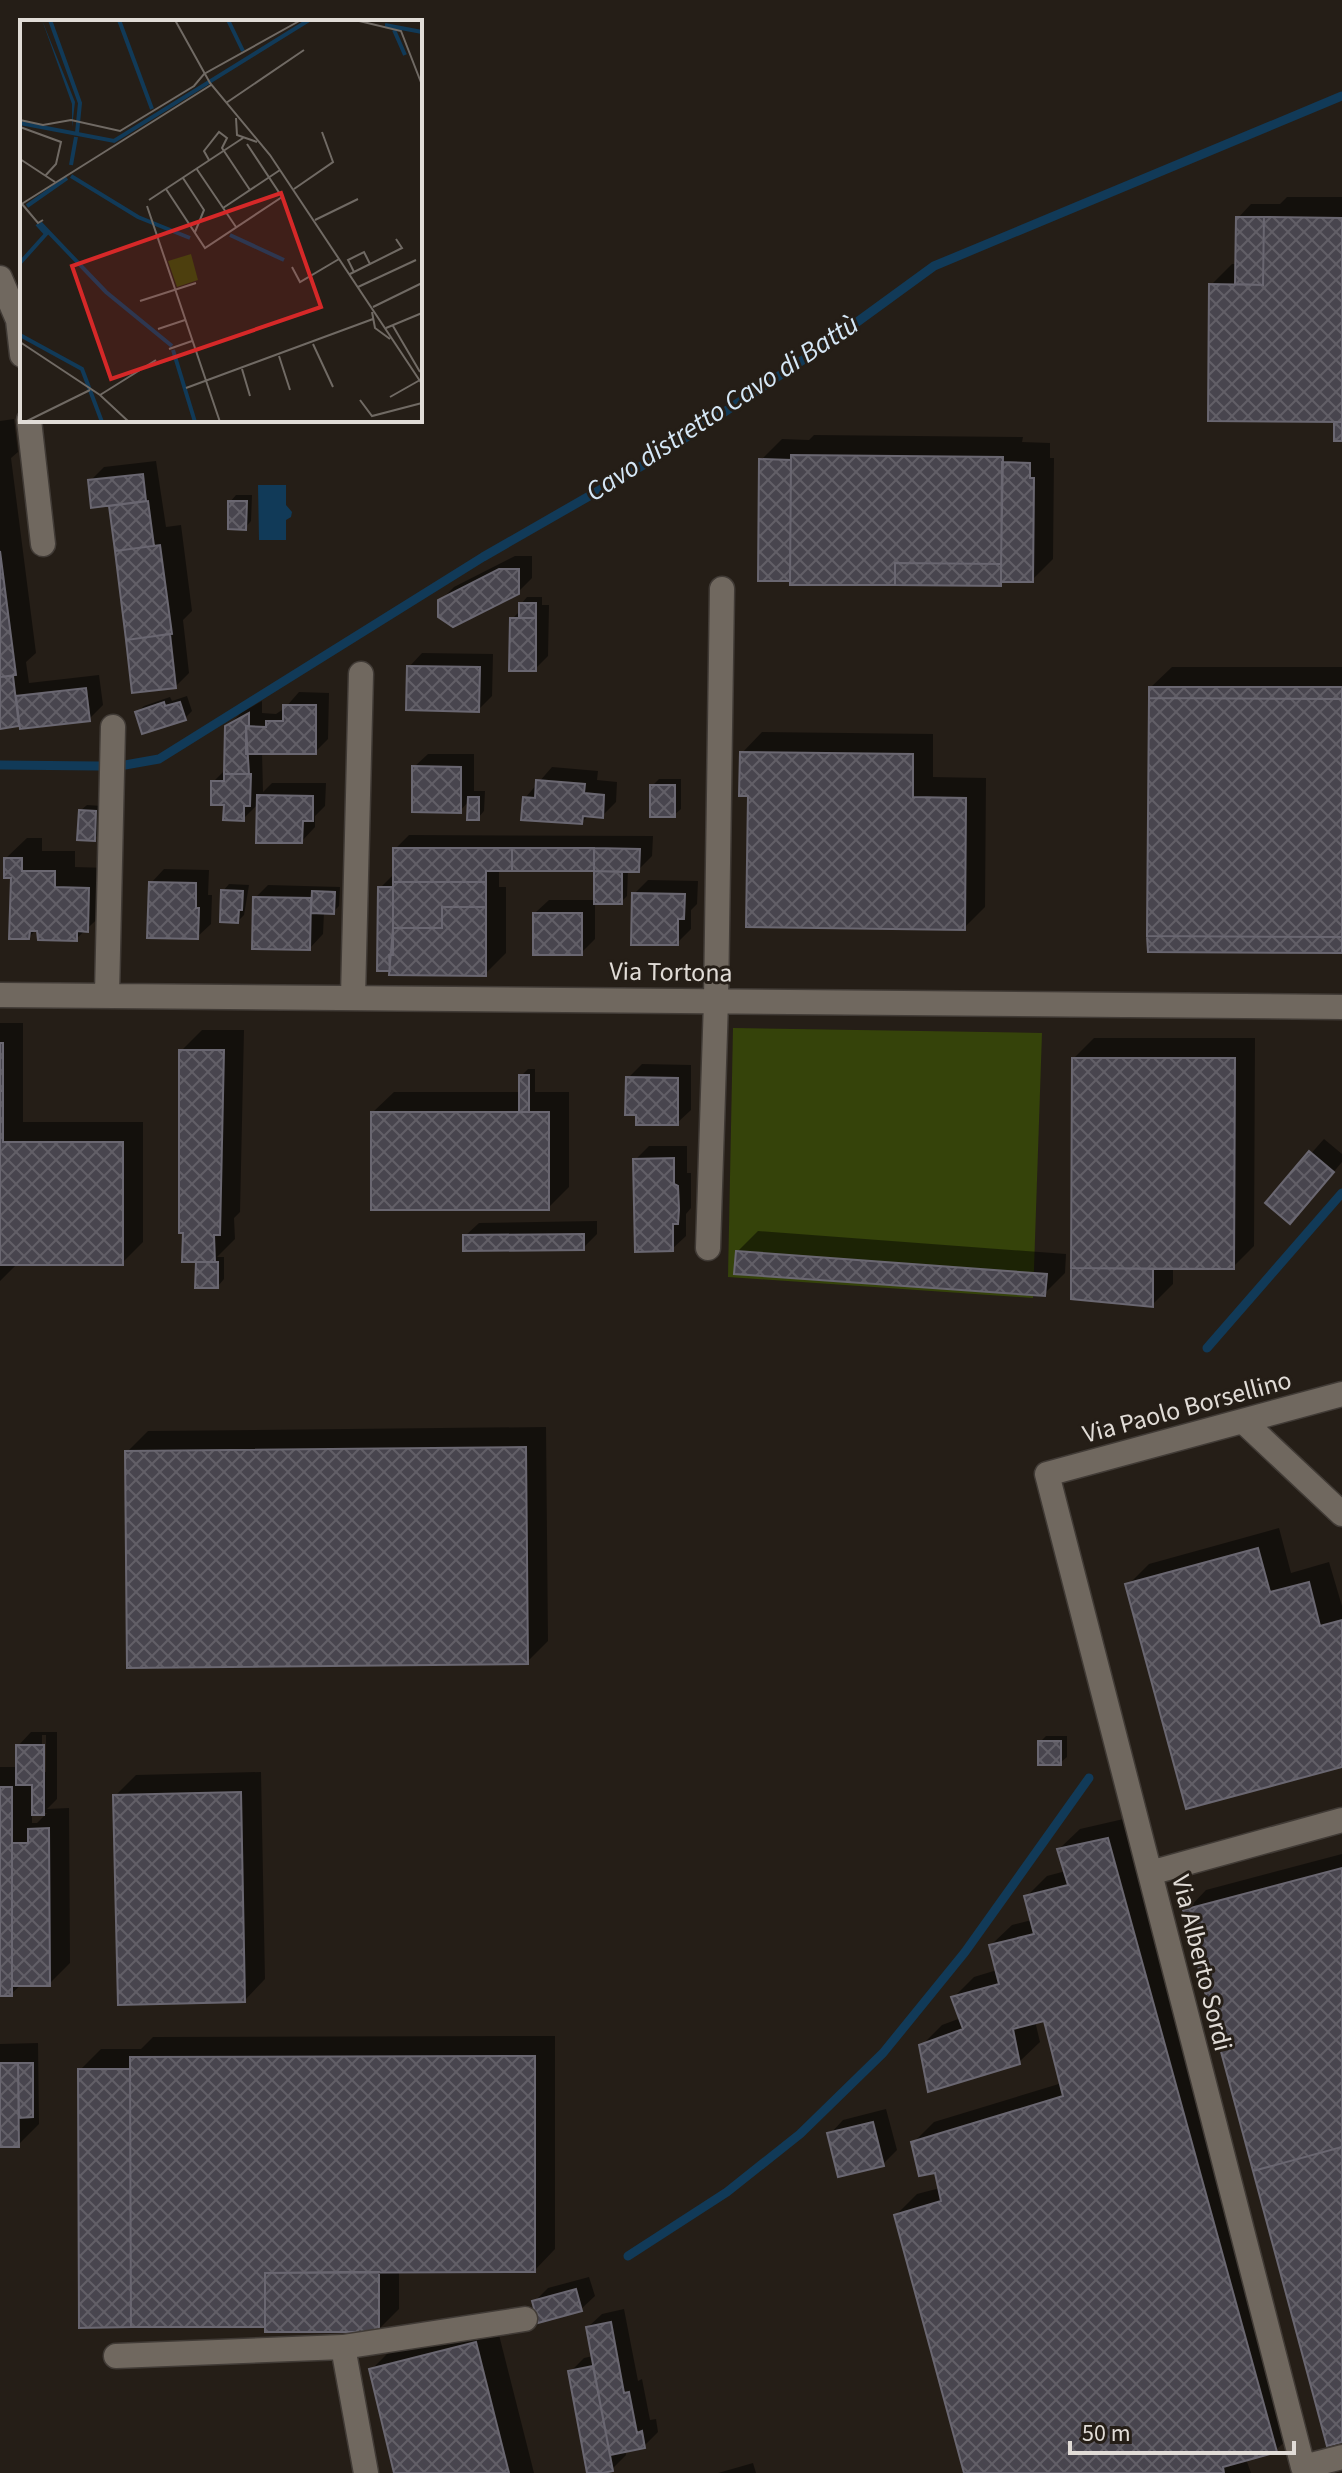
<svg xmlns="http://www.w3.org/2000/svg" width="1342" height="2473" font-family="'Source Sans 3',sans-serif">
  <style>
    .green { fill: #35430a }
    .water { fill: #113a58 }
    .shadow { fill: #0007; fill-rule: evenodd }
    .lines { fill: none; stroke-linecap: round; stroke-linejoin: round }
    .stream { stroke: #113a58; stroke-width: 9 }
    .building { fill: url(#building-cross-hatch); stroke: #6a6771; stroke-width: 2 }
    .minor-casing { stroke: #413b36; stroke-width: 27 }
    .minor { stroke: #70685f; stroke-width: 24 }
    .labels { text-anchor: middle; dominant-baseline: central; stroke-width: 6; stroke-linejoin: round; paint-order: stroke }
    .street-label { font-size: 26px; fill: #e1dcd7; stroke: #251e17 }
    .water-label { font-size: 28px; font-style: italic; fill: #d5e7f6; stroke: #251e17 }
    .inset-river { fill: none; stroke: #113a58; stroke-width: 4 }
    .inset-road { fill: none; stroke: #706a64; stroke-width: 2 }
    .view { fill: #d62828; fill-opacity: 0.15; stroke: #d62828; stroke-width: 4 }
    .inset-edge { fill: none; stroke: #e1dcd7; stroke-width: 4 }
  </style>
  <defs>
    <pattern id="building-cross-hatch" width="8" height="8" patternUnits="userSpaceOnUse" patternTransform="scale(2)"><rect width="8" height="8" fill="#48454e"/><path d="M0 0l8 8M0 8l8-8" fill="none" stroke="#625f67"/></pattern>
  </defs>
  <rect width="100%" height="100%" fill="#251e17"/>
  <path class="green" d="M733,1028L1042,1033L1033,1298L728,1277Z"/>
  <path class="water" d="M258,485H286V505L292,512L291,517L286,520V540H259Z"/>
  <path class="shadow" d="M1287,197H1342V439L1336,423L1339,420L1211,285L1232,264H1237L1238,218L1251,204H1280Z
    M14,419L18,452L11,458L36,653L26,662L29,683L99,675L103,705L89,719L0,727V421Z
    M814,435L1023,437L1022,442L1050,443V458H1054L1053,559L1032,580H1004L1000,584L760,579L761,460L782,439L809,440Z
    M156,461L166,527L181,525L192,611L183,620L189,673L175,687L128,640L111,503L90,481L104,467Z
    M236,495H252L251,521L245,528L230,502Z
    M515,556H532V578L518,592L440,601L454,587Z
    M527,597H542V605H549L548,656L535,669L512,619L521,610V604Z
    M422,653L493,654L492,696L478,710L409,667Z
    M1172,667H1342V951L1151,687Z
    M299,692L329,693L328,739L315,752H262L263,792L272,783H326L325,806L315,816V827L302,841L259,803L243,819L226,803L213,782L226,769L227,727L241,713L262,701V713L276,714L285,708Z
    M187,696L192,711L185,718L137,712L144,706L170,697L172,701Z
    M762,732L933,734V777L986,778L985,907L964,928L750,794L742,753Z
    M428,754H474V791H485L484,811L478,818L469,801L460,811L414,767Z
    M552,767L598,771L597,780L617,782L616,802L602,816L589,815L582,822L525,798Z
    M659,779H681V809L674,815L652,786Z
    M87,805L102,806L100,833L94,839L80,811Z
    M409,835L653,836L652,856L638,870H628L627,896L621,902H595V939L581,953L535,913L549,900H596V870L499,869V887H506V953L485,974L389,969L380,888L394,874L395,849Z
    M27,838H42V851H75V867L109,868L108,909L76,939L37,929L29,937L6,858Z
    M164,869L209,870L208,895H212L211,924L197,937L151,883Z
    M648,880L698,881L697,904L691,910V929L677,943L634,894Z
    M229,884L249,885L244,915L238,921L223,891Z
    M268,885L340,887L339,906L333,912H324L323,934L310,948L255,898Z
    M0,1023H23V1122H143V1242L122,1263L16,1265L0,1281Z
    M202,1030H244L240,1212L234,1218L235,1239L217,1257H224V1279L218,1286L198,1260L181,1051Z
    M1094,1038H1255L1254,1246L1233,1267H1173V1284L1152,1305L1073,1297L1074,1058Z
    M642,1064L691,1065V1110L677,1123L628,1078Z
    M528,1069H535V1092H569V1187L548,1208L373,1112L394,1092H521V1076Z
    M1324,1139L1342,1154V1162L1304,1207L1268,1202Z
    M649,1146H687V1173H691V1208L686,1214V1236L672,1249L635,1160Z
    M597,1221V1234L583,1248L465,1236L479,1223Z
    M758,1231L1066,1254L1065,1273L1044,1294L737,1252Z
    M546,1427L548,1641L527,1662L127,1452L148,1431Z
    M1279,1528L1291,1573L1329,1562L1342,1606V1765L1128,1585L1149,1564Z
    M31,1732H57V1799L47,1809L69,1808L70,1963L49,1984H22L11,1994H0V1767H18V1746ZM42,1735H46V1772H42ZM32,1813H47L37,1823H32Z
    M1046,1736H1067V1757L1060,1763L1040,1742Z
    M261,1772L265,1979L245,2000L115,1796L136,1775Z
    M1128,1818L1297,2430L1276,2450L1246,2459L1251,2473H966L896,2215L917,2194L940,2188L937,2171L914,2142L934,2122L1062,2083L1046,2018L1035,2021L1040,2042L1019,2062L921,2046L942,2025L961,2018L954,1997L974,1977L997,1970L991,1945L1012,1925L1032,1920L1026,1897L1047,1876L1066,1871L1059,1849L1080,1829Z
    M1342,1854V2440L1186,1911L1206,1890Z
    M555,2036V2249L535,2270H399V2309L378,2330L267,2325L81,2326L80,2070L101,2049H141L153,2037Z
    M38,2043L39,2124L18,2145H0V2044Z
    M886,2109L897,2150L883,2164L830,2134L843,2120Z
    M589,2277L595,2296L581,2309L534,2302L548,2288Z
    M624,2309L638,2381L642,2379L650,2420L656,2419L658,2432L644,2446L625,2450L626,2455L612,2469L589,2473L570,2372L584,2358L593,2356L588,2327L602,2314Z
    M496,2323L534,2473H397L371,2370L392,2349Z
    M753,2463L756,2473H718Z"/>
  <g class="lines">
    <path class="stream" d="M0,765L99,766
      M125,765L159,759L483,557L652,460L827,344L934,266L1342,96
      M1207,1348L1342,1193
      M628,2256L727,2192L800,2134L883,2053L965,1952L1089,1778"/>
  </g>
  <path class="building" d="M1236,217H1264L1263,285L1235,284Z
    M1264,217L1342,218V422L1208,421L1209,284L1263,285Z
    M1334,422H1342V441H1334Z
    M791,455L1003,457L1001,564L895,563V585H790Z
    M759,459L791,460L790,581H758Z
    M1002,462L1030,463V478H1034L1033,582H1001Z
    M143,474L146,501L91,508L88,480Z
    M148,501L154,546L115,551L109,506Z
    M228,501H247L246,530L228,529Z
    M160,545L172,634L126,640L115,551Z
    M0,551L16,675L0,677Z
    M895,563L1001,564V586L895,585Z
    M499,569H519V594L453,627L438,617V600Z
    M519,603H536V618H519Z
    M510,618H536V671H509Z
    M170,634L176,688L132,693L126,640Z
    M407,666L480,667L479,712L406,710Z
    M13,676L19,726L0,729V677Z
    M1149,687H1342V699L1149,698Z
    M86,688L90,721L20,729L16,696Z
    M1149,698L1342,699V937L1147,936Z
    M164,702L165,706L180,702L186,720L142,734L135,712Z
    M283,705H316V754H246V726L266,727V721H283Z
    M249,713V726H246L249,774H224L225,726Z
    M740,752L913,754V797L966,798L965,930L746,927L748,796H739Z
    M412,766L461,767V813L412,812Z
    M224,774H251L250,806H244V821L223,820L224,805H211V781H224Z
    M536,780L585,784L584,793L604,795L603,818L583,816L582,824L521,820L523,797L535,798Z
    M650,785H675V817H650Z
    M257,795L313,796V821H303L302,843H256Z
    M468,797H479V820H467Z
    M79,810L96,811L95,841L77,840Z
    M393,848H512V871H486V882H393Z
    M512,848H594V871H512Z
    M594,848L640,849L639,872L594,871Z
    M4,858H22V871H55V887L89,888L88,932L77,931V941L38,940L37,931H30L29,939H9L11,878H4Z
    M594,871L622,872V904H594Z
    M149,882L196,883V908H199L198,939L147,938Z
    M393,882H486V907H442V928H393Z
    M378,887H393V955H389L390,971H377Z
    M221,890L243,891L242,910H239L238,923L220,922Z
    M312,891L335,892L334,914L311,913Z
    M632,893L685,894L684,919H678V945H631Z
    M253,897L311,898L310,950L252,949Z
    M442,907H486V976L389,975L393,928H442Z
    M533,913H582V955H533Z
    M1147,936L1342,937V953L1148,952Z
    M0,1043H3V1091H0Z
    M179,1050H224L220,1235H214L215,1262H182L183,1233H179Z
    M1072,1058H1235L1234,1269L1071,1268Z
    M519,1075H529V1112H519Z
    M626,1077L678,1078V1125H636V1115H625Z
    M0,1091H3V1142H123V1265H0Z
    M371,1112H549V1210H371Z
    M1309,1151L1334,1172L1290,1224L1265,1203Z
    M674,1158V1184L678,1186L679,1209L678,1224H673V1251L635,1252L633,1159Z
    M584,1234V1250L463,1251V1235Z
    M736,1251L1047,1274L1045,1296L734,1274Z
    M196,1262H218V1288H195Z
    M1071,1268L1153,1269V1307L1071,1299Z
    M526,1447L528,1664L127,1668L125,1451Z
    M1258,1548L1270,1592L1309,1582L1320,1626L1342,1620V1767L1186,1809L1125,1584Z
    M1038,1741H1061V1765H1038Z
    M16,1745H44V1815H32V1785H16Z
    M0,1787H12V1996H0Z
    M241,1792L245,2002L118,2005L113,1795Z
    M49,1828L50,1986H12V1843H28V1829Z
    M1108,1838L1277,2452L1223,2467L1224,2473H964L894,2215L941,2201L935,2173L919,2176L911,2142L1063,2096L1044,2021L1013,2029L1020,2064L928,2092L919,2045L963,2029L951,1997L999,1984L989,1945L1034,1934L1024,1896L1068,1885L1057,1849Z
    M1342,1868V2147L1253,2171L1183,1910Z
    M535,2056V2272L265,2273V2327H131L130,2057Z
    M0,2063H18L19,2147H0Z
    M18,2063H33V2117L19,2118Z
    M78,2069H130L131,2327L79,2328Z
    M873,2122L884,2166L838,2177L827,2133Z
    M1342,2147V2442L1327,2446L1253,2171Z
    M379,2272V2332H265V2273Z
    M576,2289L582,2311L538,2323L532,2301Z
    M611,2322L624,2393L629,2392L637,2433L642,2431L645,2448L610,2455L586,2327Z
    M476,2342L509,2473H394L369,2369Z
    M593,2366L613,2471L603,2473H587L568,2371Z"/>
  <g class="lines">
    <g class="minor-casing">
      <path id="minor" d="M0,278L18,320L22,355
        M29,420L43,544
        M0,995L1342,1007
        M107,995L113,727
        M353,997L361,674
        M708,1248L716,1001L722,589
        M1342,1394L1047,1474L1303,2467L1342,2457
        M1243,1421L1342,1514
        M1150,1873L1342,1820
        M116,2356L343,2347
        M366,2473L343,2347L525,2319"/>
    </g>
    <use href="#minor" class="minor"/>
  </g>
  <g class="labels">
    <g class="street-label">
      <text transform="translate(671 972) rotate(1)">Via Tortona</text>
      <text transform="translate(1187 1407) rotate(-15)">Via Paolo Borsellino</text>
      <text transform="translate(1202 1963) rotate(76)">Via Alberto Sordi</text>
    </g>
    <g class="water-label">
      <text transform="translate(722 408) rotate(-33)">Cavo distretto Cavo di Battù</text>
    </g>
  </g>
  <g transform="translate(20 20)">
    <rect width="402" height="402" fill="#251e17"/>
    <path d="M171,234L178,260L157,267L148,241Z" fill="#35430a"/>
    <path d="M22,0L55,82L52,107V84Z" fill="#113a58"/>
    <path class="inset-river" d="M30,0L60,83L57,113M99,0L132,89M208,0L223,31M365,5L402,12M374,10L385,35M0,103L94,121L289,0M51,145L56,117M51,156L118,197L170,218M7,186L47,158M20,203L86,272L152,326M210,215L264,240M0,243L26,214L17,204M0,315L62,349L82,402M153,330L175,402"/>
    <path class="inset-road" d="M155,0L190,63L250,135L402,364M335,0L381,11L402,65M206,83L284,30M216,98L217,115L237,122M0,100L23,105L51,100L100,111L174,66L184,54L281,0M0,107L41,122L36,144L25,156M0,139L35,162M189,140L184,131L199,112L207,118L202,128L230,170M176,148L216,207M163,158L184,190L175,212M146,169L185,228L262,177L227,124M274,169L313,142L302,112M129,180L223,118M2,184L18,203L23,200M0,185L191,65M127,186L200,402M203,188L260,150M295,200L338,179M272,247L280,262L319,239M334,252L328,240L344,232L350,244M330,254L382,228L376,219M338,267L396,240M120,281L176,263M353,287L402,263M352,292L355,308L370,319M373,306L400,352M366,308L402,293M138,309L165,300M0,322L80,375L109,402M293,324L313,367M149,329L172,321M259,336L270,370M222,349L230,376M166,368L353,299M80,375L136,340M370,377L400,360M340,380L352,396L402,383M5,402L70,370"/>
    <path class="view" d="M261,173L301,287L91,359L52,246Z"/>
    <rect width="402" height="402" class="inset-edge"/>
  </g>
  <path d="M1070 2441v12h224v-12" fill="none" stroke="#e1dcd7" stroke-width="4"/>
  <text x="1082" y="2441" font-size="24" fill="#e1dcd7" stroke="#251e17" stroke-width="6" paint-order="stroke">50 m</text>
</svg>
